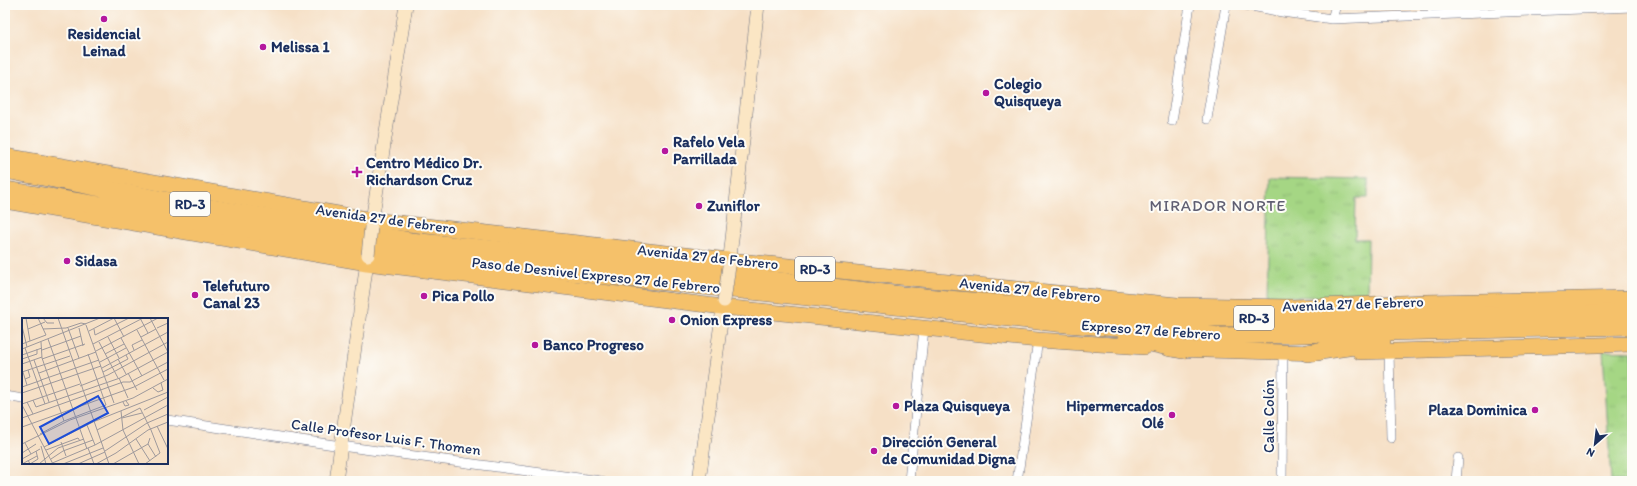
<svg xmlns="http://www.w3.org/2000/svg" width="1637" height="486" font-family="Itim,sans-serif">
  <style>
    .grass { fill: url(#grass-tufts); stroke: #608271 }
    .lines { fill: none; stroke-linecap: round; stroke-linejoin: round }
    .street-casing { stroke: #686d82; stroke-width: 10 }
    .secondary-casing { stroke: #686d82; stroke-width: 14 }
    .primary-casing { stroke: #686d82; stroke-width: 16 }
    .highway-casing { stroke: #686d82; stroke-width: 18 }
    .street { stroke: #fff; stroke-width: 9 }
    .secondary { stroke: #fbe6c4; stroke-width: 13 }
    .primary { stroke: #f5c16b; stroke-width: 15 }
    .highway { stroke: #f5c16b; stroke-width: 17 }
    .secondary-bridge-casing { stroke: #686d82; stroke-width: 14; stroke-linecap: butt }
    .secondary-bridge { stroke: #fbe6c4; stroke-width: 13 }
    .poi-dot { fill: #b5179e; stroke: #fdfcf7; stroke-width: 1.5 }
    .labels { text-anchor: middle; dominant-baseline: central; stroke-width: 4; stroke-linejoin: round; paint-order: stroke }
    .shield { fill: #fdfcf7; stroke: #5f6c8c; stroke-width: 1 }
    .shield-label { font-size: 14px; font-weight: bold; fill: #1b2f5e }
    .poi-label { font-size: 15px; font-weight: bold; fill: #1b2f5e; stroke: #fdfcf7; text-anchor: start }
    .street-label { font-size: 15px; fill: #1b2f5e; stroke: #fdfcf7 }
    .neighbourhood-label { font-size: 16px; letter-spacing: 1px; fill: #5f5e72; stroke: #fdfcf7 }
    .inset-road { fill: none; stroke: #9e999c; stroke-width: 1 }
    .view { fill: #1d4ed8; fill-opacity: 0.15; stroke: #1d4ed8; stroke-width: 2 }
    .inset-edge { fill: none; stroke: #1b2f5e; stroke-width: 2 }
  </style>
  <defs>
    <pattern id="grass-tufts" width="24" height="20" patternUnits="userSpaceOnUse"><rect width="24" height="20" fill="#a5d684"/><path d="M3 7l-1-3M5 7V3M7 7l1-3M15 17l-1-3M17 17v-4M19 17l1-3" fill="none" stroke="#8db874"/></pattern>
  </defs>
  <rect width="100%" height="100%" fill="#fdfcf7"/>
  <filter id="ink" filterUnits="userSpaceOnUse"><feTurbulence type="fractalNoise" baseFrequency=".025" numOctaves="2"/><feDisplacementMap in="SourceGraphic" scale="8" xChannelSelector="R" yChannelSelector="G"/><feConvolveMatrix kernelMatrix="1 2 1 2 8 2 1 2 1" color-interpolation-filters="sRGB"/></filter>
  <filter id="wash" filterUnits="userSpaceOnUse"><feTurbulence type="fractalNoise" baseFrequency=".012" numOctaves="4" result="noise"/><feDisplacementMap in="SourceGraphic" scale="16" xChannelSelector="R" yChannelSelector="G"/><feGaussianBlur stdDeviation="0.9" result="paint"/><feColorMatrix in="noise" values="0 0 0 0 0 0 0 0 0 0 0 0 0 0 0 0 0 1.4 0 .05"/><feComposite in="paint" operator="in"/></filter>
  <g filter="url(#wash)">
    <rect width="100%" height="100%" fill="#f6e0c6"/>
    <path class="grass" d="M1270,177L1368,179V198H1356L1355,239H1368L1367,298L1267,296Z
      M1603,351L1632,352V481H1611Z"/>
  </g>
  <g filter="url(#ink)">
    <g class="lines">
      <g class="street-casing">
        <path id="street" d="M1246,5L1282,12L1332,19L1632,7
          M1332,19L1336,5
          M1207,119L1226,5
          M1172,121L1190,5
          M1389,351L1391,438
          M5,396L23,399
          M167,420L341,446L601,481
          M909,481L924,328
          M1017,481L1038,340
          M1282,481L1283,352
          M1456,481L1458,458"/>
      </g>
      <g class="secondary-casing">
        <path id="secondary" d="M371,227L406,5
          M729,266L758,5
          M336,481L368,255
          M699,481L724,301"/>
      </g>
      <g class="primary-casing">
        <path id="primary" d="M5,156L373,220L729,260L1177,305L1292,307L1426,302L1632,298
          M5,201L367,263L723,307L1038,340L1144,347
          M1170,349L1318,353
          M1360,352L1632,344"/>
      </g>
      <g class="highway-casing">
        <path id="highway" d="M5,170L170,201L410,241L544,254L902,295L1062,309L1190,318H1307L1632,313
          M5,190L424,257L1066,324L1221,336L1632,326
          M1127,338L1182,350
          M1307,353L1382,342"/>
      </g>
      <use href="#street" class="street"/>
      <use href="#secondary" class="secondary"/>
      <use href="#primary" class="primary"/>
      <use href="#highway" class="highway"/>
      <g class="secondary-bridge-casing">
        <path id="secondary-bridge" d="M368,255L371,227
          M724,301L729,266"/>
      </g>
      <use href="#secondary-bridge" class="secondary-bridge"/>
    </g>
  </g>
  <g class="poi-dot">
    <circle cx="104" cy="19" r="4"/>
    <circle cx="263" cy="47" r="4"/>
    <circle cx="986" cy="93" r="4"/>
    <circle cx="665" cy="151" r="4"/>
    <path d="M355 166h4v4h4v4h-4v4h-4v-4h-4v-4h4z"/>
    <circle cx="699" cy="206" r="4"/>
    <circle cx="67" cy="261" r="4"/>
    <circle cx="195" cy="295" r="4"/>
    <circle cx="424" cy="296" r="4"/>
    <circle cx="672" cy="320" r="4"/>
    <circle cx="535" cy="345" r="4"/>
    <circle cx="896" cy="406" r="4"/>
    <circle cx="1535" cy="410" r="4"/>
    <circle cx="1172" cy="415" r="4"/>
    <circle cx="874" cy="451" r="4"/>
  </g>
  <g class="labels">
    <g class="shield">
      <rect x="170" y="192" width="40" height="24" rx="3"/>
      <rect x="795" y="257" width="40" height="24" rx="3"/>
      <rect x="1234" y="306" width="40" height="24" rx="3"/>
    </g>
    <g class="shield-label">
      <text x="190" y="204">RD-3</text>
      <text x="815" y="269">RD-3</text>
      <text x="1254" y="318">RD-3</text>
    </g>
    <g class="poi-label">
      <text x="104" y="34" text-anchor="middle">Residencial<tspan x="104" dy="17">Leinad</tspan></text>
      <text x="271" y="47">Melissa 1</text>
      <text x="994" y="84">Colegio<tspan x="994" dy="17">Quisqueya</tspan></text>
      <text x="673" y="142">Rafelo Vela<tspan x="673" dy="17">Parrillada</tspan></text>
      <text x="366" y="163">Centro Médico Dr.<tspan x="366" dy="17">Richardson Cruz</tspan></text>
      <text x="707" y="206">Zuniflor</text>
      <text x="75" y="261">Sidasa</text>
      <text x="203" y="286">Telefuturo<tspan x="203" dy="17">Canal 23</tspan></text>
      <text x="432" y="296">Pica Pollo</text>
      <text x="680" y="320">Onion Express</text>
      <text x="543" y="345">Banco Progreso</text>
      <text x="904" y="406">Plaza Quisqueya</text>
      <text x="1164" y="406" text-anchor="end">Hipermercados<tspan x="1164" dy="17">Olé</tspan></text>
      <text x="1527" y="410" text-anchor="end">Plaza Dominica</text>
      <text x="882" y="442">Dirección General<tspan x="882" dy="17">de Comunidad Digna</tspan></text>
    </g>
    <g class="street-label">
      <text transform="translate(386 219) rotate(8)">Avenida 27 de Febrero</text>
      <text transform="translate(708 257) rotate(6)">Avenida 27 de Febrero</text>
      <text transform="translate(596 275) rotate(6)">Paso de Desnivel Expreso 27 de Febrero</text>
      <text transform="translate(1030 290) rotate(6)">Avenida 27 de Febrero</text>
      <text transform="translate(1353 304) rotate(-2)">Avenida 27 de Febrero</text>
      <text transform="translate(1151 330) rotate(4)">Expreso 27 de Febrero</text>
      <text transform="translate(1269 416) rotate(-90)">Calle Colón</text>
      <text transform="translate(386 437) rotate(8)">Calle Profesor Luis F. Thomen</text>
    </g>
    <g class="neighbourhood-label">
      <text x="1218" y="205">MIRADOR NORTE</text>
    </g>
  </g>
  <g transform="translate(22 318)">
    <rect width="146" height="146" fill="#f6e0c6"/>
    <path class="inset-road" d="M4,0L8,23M21,0L25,5H32M36,0L87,146M92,0L102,19M118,0L126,15M128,0L146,34M64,7L92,85M0,8L5,29M46,10L57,40M57,10L61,28M135,10L146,5M6,11L23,4M21,11L44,10L59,5L64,6M72,11L73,17L107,0M115,12L142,62M67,13L92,0M86,19L97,40M119,19L134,11M99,20L120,58M26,21L65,131M19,24L20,40L42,103M77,24L96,60M0,26L24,17L16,0M71,26L121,0M3,30L23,86M0,31L78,0M20,32L59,18M112,32L110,27L120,22M74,33L136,0M66,36L84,87M83,36L102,26M0,37L20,30M0,41L15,36V31M20,41L63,26M96,41L104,56M12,42L27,84M78,44L104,30M0,46L20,39M80,50L146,14M0,51L5,67M0,54L48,38M81,54L106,41L104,37M17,55L74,34M106,55L115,72M97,60L106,80M3,61L8,59L6,52M19,62L77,42M58,68L86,57L146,24M0,69L20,62M131,70L136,74L141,72L139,65M0,75L79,48M11,82L14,89L98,60L146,34M5,84L11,96M101,84L103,88L107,87L104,83M0,86L58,66M0,87L31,146M122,92L146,79M99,93L101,112L117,146M0,100L101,64H108L146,44M100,100L120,95M65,107L73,127M135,108L146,131M0,109L112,69L146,51M75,112L118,90L129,112M18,116L42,103L84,87M128,120L126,126L134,139M114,121L128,143M39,124L44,138M3,125L9,136M0,126L48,102L111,80L146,61M19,128L24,146M22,129L71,104L146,74M66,130L72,146M24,132L56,120L58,123M83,133L125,105L146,96M0,135L14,126M0,141L18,131M29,141L41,133L71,122M6,142L8,146L16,141L14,133M0,146L15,138M17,146L36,130L62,121M28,146L73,127L146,87M41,146L81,130M56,146L83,134M74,146L94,135L126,112L146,104M91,146L126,126M123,146L138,135L129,112"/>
    <path class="view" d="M76,78L86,95L27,126L18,109Z"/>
    <rect width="146" height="146" class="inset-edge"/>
  </g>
  <rect width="1637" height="486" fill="none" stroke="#fdfcf7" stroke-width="20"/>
  <g transform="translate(1595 444) rotate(208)" stroke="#fdfcf7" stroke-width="3" paint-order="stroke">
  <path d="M0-3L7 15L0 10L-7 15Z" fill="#1b2f5e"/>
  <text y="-6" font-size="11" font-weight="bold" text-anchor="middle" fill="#1b2f5e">N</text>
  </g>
</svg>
